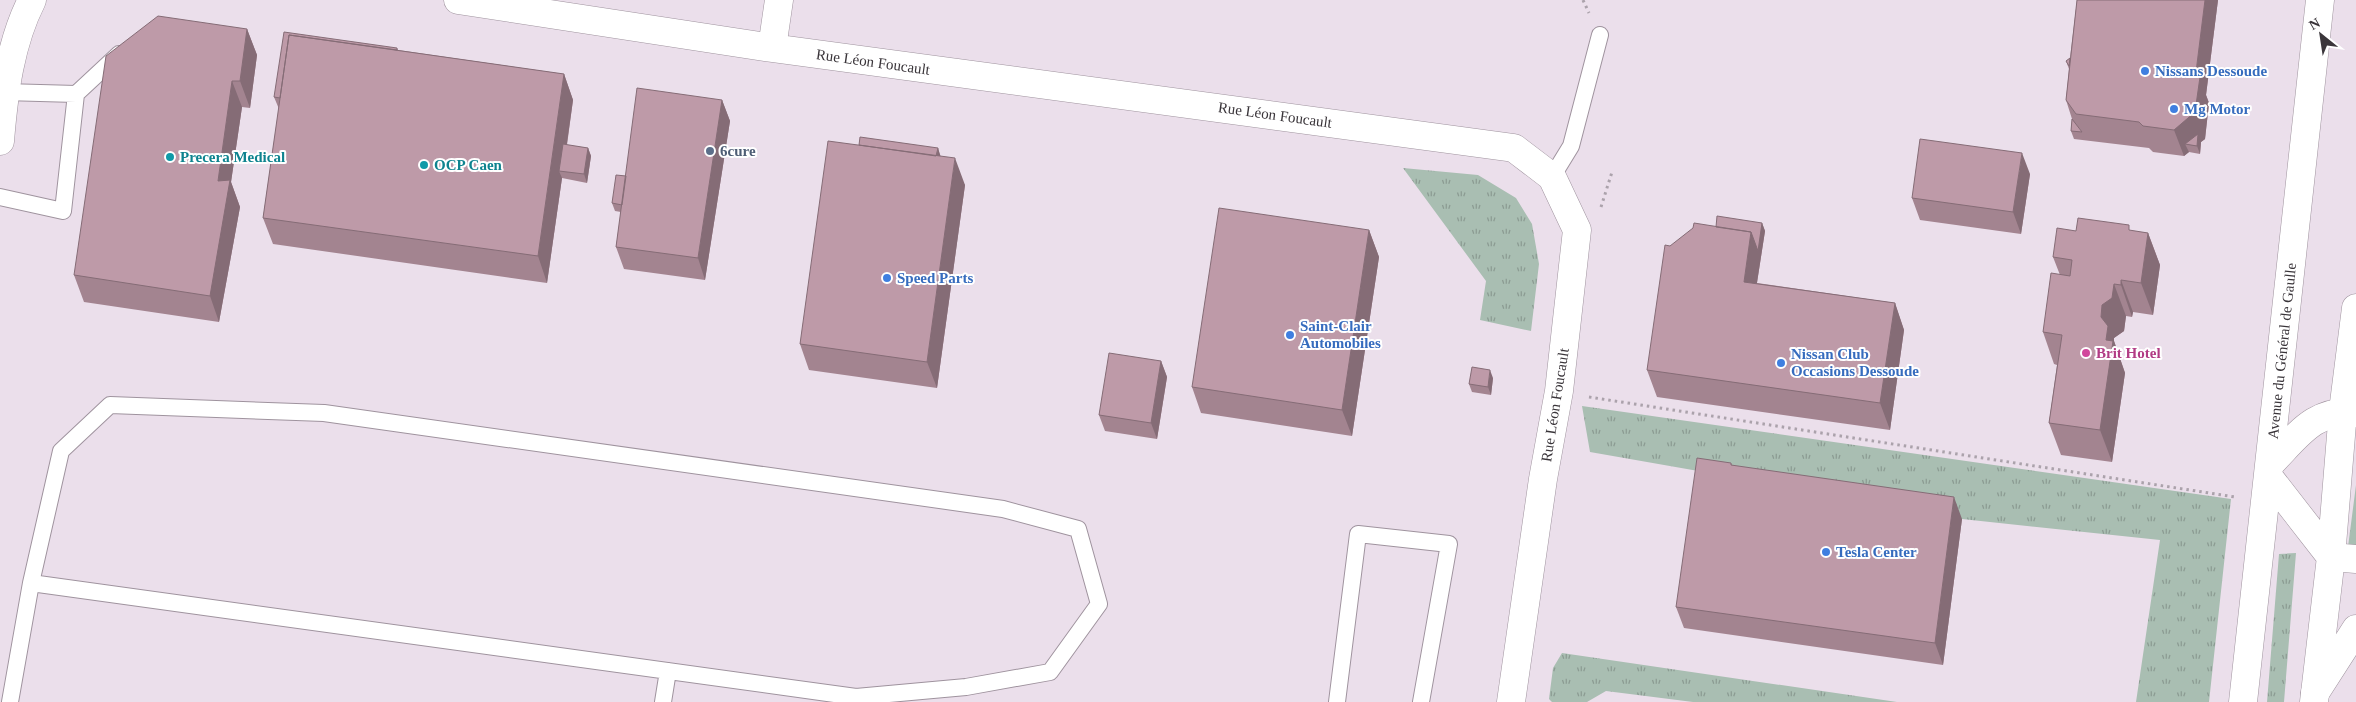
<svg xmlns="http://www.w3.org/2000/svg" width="2356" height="702" font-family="'Times New Roman',serif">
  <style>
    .grass { fill: url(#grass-tufts) }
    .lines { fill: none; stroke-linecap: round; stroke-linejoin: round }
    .service-casing { stroke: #9f939e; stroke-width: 18 }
    .minor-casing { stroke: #9f939e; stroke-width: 29 }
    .secondary-casing { stroke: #9f939e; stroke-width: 29 }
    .path { stroke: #aba2ab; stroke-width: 3; stroke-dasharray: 2.5 4; stroke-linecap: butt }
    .service { stroke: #fff; stroke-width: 16 }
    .minor { stroke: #fff; stroke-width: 28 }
    .secondary { stroke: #fff; stroke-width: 28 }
    .wall { fill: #a38490 }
    .shaded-wall { fill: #856c76 }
    .building { fill: #be9aa8; stroke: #856c76 }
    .shop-dot { fill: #3f7fe0; stroke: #fff; stroke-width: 2 }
    .service-dot { fill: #5c6f8a; stroke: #fff; stroke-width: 2 }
    .culture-dot { fill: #0f9aa8; stroke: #fff; stroke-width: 2 }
    .hotel-dot { fill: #d1479c; stroke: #fff; stroke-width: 2 }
    .labels { text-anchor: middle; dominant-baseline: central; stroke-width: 4; stroke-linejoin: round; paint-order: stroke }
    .street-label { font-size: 15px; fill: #3a353a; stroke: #fff }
    .shop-label { font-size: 15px; font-weight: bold; fill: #366cbe; stroke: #fff; text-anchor: start }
    .service-label { font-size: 15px; font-weight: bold; fill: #4e5e75; stroke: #fff; text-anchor: start }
    .culture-label { font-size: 15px; font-weight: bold; fill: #0d838f; stroke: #fff; text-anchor: start }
    .hotel-label { font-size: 15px; font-weight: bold; fill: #b23c85; stroke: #fff; text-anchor: start }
  </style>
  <defs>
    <pattern id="grass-tufts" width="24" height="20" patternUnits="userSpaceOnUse" patternTransform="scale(1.25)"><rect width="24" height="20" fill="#a9beb2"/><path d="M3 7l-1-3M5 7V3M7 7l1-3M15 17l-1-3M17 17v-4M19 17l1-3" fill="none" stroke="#8b9b92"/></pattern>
  </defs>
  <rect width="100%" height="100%" fill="#ebdfeb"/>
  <path class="grass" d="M1403,168L1478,175L1516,198L1532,224L1539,264L1531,331L1480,320L1486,281Z
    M1582,406L2231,499L2209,702H2136L2160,540L1962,519L1739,487L1704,472L1590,452Z
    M2356,485V546L2348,547Z
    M2296,553L2284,702H2267L2279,554Z
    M1562,653L1897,702H1693L1606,691L1587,702H1552L1549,699L1553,668Z"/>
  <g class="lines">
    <g class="service-casing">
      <path id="service" d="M4,92L76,94L119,54
        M1552,177L1571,146L1600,35
        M0,197L63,211L76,94
        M10,702L31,583L61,451L110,405L324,413L1003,509L1078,529L1099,604L1050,672L966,687L856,697L31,583
        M663,702L668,671
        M1337,702L1358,534L1449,544L1421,702"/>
    </g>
    <g class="minor-casing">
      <path id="minor" d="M458,0L772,48L1514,148L1552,177L1577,230L1559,391L1543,479L1511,702
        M772,48L779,0
        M0,141C4,93 10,43 32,0
        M2270,464C2297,437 2314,408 2356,413
        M2331,557L2356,559
        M2315,693L2356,629"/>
    </g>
    <g class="secondary-casing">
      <path id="secondary" d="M2268,476L2331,557
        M2243,702L2320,0
        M2314,702L2331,557L2343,411L2356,308"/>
    </g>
    <path class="path" d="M1583,0L1589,13
      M1601,207L1612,172
      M1589,397L2235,497"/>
    <use href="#service" class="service"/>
    <use href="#minor" class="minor"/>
    <use href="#secondary" class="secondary"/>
  </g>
  <path class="wall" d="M2077,0H2218L2206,95L2209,103L2205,139L2201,142L2200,154L2189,152L2184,156L2153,152L2149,148L2074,139L2071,131L2072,119L2066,100L2069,69L2066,61L2070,58Z
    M247,29L257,55L250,108L242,107L231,182L240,207L219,322L84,302L74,275Z
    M397,48L398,50L564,74L573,100L567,145L588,148L591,156L587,183L562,178L547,283L273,244L263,218L279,109L274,97Z
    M722,100L730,121L705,280L624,269L616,247L621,212L615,211L612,203L626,176Z
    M859,145L938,148L940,156L965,185L937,388L809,370L800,344Z
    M2030,174L2021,234L1920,220L1912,198Z
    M1762,223L1765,231L1757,283L1895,303L1904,330L1890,430L1657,397L1647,370L1670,246L1716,227Z
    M1369,230L1379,257L1352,436L1201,413L1192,387Z
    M2076,231H2131L2148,233L2160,265L2153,315L2133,312L2132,317L2126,316L2124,331L2114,338V341L2125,373L2112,462L2061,455L2049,423L2057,365L2054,364L2043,332L2060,275L2053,257Z
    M1161,361L1167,377L1157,439L1105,431L1099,415Z
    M1493,378L1491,395L1472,392L1469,384Z
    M1731,463L1732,465L1962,519L1943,665L1684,628L1676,607Z"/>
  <path class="shaded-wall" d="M2205,0H2218L2206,95L2209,103L2205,139L2201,142L2200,154L2197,146L2185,144L2189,152L2184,156L2174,130L2196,72Z
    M247,29L257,55L250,108L240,81Z
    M564,74L573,100L563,171H559L562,178L547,283L538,256Z
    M232,81L242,107L231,182L240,207L219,322L210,296L218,181Z
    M722,100L730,121L705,280L698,258Z
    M588,148L591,156L587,183L584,174Z
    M938,148L943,164L935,166Z
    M2022,153L2030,174L2021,234L2013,212Z
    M955,158L965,185L937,388L927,362Z
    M1762,223L1765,231L1753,308L1744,282L1751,232Z
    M1369,230L1379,257L1352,436L1342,410Z
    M2148,233L2160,265L2153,315L2141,283Z
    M2121,280L2133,312L2132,317L2121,285Z
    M2114,284L2126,316L2124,331L2114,338V341L2125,373L2112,462L2100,430L2106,340L2101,317L2102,305Z
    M1895,303L1904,330L1890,430L1880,403Z
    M1161,361L1167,377L1157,439L1151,423Z
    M1490,370L1493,378L1491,395L1488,387Z
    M1954,497L1962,519L1943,665L1935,643Z"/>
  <path class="building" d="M2077,0H2205L2196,72L2200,77L2195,112L2174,130L2143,126L2139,122L2076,114L2066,100Z
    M158,16L247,29L240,81H232L218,181L230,180L210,296L74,275L106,56Z
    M284,32L397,48V50L289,35L280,98L274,97Z
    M289,35L564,74L538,256L263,218Z
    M2070,58L2069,66L2066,61Z
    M637,88L722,100L698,258L616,247Z
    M2072,119L2082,132L2071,131Z
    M2198,134L2197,146L2185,144Z
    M860,137L938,148L936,156L859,145Z
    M1920,139L2022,153L2013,212L1912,198Z
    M828,141L955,158L927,362L800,344Z
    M563,144L588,148L584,174L559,171Z
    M616,175L626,176L622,205L612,203Z
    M1219,208L1369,230L1342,410L1192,387Z
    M1717,216L1762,223L1758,251L1751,232L1716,227Z
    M2078,218L2129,225V230L2148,233L2141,283L2121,280V285L2114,284L2112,298L2102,305L2101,317L2108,326L2106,340L2113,341L2100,430L2049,423L2062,335L2043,332L2051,273L2070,276L2072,260L2053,257L2057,228L2076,231Z
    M1694,223L1751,232L1744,282L1895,303L1880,403L1647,370L1665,245L1670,246L1693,228Z
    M1109,353L1161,361L1151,423L1099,415Z
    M1472,367L1490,370L1488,387L1469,384Z
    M1697,458L1731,463V465L1954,497L1935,643L1676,607Z"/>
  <g class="shop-dot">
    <circle cx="2145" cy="71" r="5"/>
    <circle cx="2174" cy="109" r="5"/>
    <circle cx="887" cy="278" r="5"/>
    <circle cx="1290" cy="335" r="5"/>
    <circle cx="1781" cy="363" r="5"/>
    <circle cx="1826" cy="552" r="5"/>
  </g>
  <circle class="service-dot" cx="710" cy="151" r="5"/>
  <g class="culture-dot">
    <circle cx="170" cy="157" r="5"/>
    <circle cx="424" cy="165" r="5"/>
  </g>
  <circle class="hotel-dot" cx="2086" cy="353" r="5"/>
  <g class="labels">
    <g class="street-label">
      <text transform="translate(873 62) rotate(8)">Rue Léon Foucault</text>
      <text transform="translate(1275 115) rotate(8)">Rue Léon Foucault</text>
      <text transform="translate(2282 351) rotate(-84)">Avenue du Général de Gaulle</text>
      <text transform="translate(1555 405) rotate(-81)">Rue Léon Foucault</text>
    </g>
    <g class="shop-label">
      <text x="2155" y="71">Nissans Dessoude</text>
      <text x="2184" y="109">Mg Motor</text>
      <text x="897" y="278">Speed Parts</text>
      <text x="1300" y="326">Saint-Clair<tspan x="1300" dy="17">Automobiles</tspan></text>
      <text x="1791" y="354">Nissan Club<tspan x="1791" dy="17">Occasions Dessoude</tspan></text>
      <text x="1836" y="552">Tesla Center</text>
    </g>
    <g class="service-label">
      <text x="720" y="151">6cure</text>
    </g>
    <g class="culture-label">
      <text x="180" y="157">Precera Medical</text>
      <text x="434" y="165">OCP Caen</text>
    </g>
    <g class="hotel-label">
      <text x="2096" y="353">Brit Hotel</text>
    </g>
  </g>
  <g transform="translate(2321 35) rotate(330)" stroke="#ffffff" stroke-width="4" paint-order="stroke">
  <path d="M0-4L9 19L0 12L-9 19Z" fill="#3a353a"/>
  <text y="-8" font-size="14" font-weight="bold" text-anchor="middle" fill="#3a353a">N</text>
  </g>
</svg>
